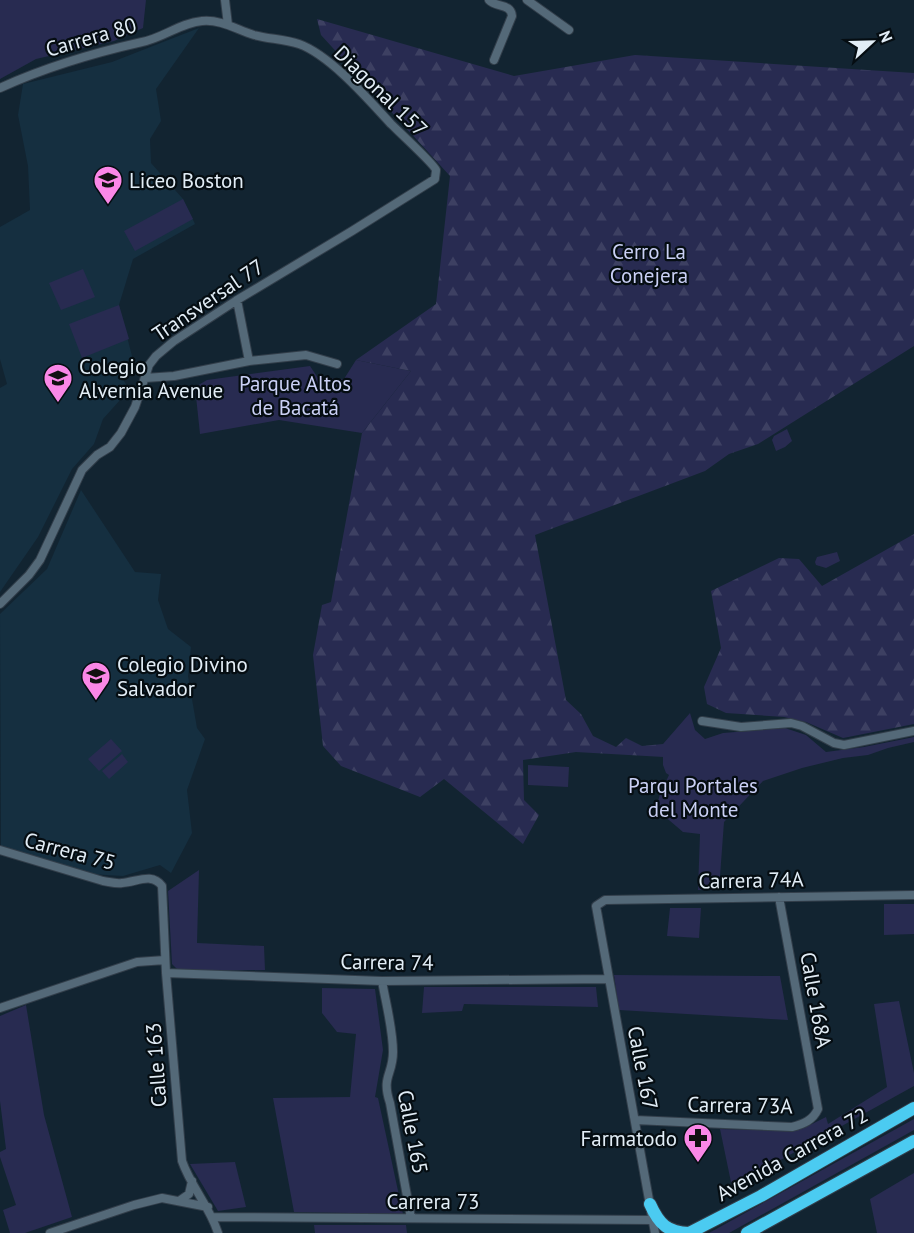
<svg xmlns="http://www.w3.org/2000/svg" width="914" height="1233" font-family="'PT Sans',sans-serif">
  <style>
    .built { fill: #152f40 }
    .green { fill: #282b51 }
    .forest { fill: url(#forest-firs) }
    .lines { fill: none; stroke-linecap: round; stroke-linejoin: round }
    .minor-casing { stroke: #323e4a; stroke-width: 10 }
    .highway-casing { stroke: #323e4a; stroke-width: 14 }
    .minor { stroke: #546978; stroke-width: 8 }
    .highway { stroke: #4bcbf1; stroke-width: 12 }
    .labels { text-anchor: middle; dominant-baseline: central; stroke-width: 4.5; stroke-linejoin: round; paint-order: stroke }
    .street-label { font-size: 21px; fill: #e2edf6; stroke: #050d12 }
    .poi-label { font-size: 21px; fill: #e2edf6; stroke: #050d12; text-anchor: start }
    .park-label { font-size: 21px; fill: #cad0f5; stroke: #050d12 }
  </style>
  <defs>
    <pattern id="forest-firs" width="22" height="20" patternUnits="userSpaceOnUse" patternTransform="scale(1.5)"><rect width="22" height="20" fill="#282b51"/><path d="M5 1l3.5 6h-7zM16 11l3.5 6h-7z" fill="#3d4062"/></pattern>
  </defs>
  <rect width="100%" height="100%" fill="#122431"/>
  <path class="built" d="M199,28L156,89L161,121L150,139L151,163L183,199L195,224L133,259L119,305L133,360L119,372L129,390L103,419L94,444L72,469L38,537L0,592V388L7,384L0,359V227L30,210L28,166L18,115L23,84L112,62Z
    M81,490L135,572L161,574L158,600L168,629L191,647L188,676L197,728L205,739L187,790L192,833L171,873L160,865L123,876L90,874L1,846L0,614L47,569Z"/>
  <path class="green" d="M0,0H146L143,28L114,41L36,59L0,79Z
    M183,199L193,219L135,251L124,231Z
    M83,269L95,297L61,310L49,283Z
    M119,305L129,339L82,358L69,324Z
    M356,360L411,371L362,433L279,420L200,434L195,387L207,380L310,366L318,378L344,379Z
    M787,429L792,441L785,447L776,451L772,440L774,436Z
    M837,552L840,561L826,568L816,565L815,562L817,557Z
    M690,713L695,730L705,739L723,733L785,728L806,735L826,752L864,747L914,737V742L888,748L868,755L843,758L802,768L763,781L724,822L719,890H698L700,834L683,832L656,809L660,794L669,775L666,773L663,765V744Z
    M111,739L122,751L99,771L88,759Z
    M122,754L128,762L109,779L102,771Z
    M528,765L569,767L568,787L528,785Z
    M199,870L197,943L264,946L265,970L183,971H179L172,964L168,891Z
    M884,904H914V934L884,935Z
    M670,908H701L699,938L667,936Z
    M614,975L780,976L788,1020L619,1010Z
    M424,987H596L598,1007L464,1004L462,1011L422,1013Z
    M322,988L375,989L383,1050L375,1097L378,1098L403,1214L294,1212L273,1098L350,1097L356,1034L337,1032L322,1013Z
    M899,1001L914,1073V1086L732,1187L720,1129L793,1131L806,1127L826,1117L828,1124L887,1087L874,1004Z
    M26,1005L44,1115L72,1217L25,1233H10L3,1210L16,1205L0,1157V1152L6,1149L0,1101V1016Z
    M914,1119V1130L729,1233H709Z
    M235,1162L246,1207L218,1211L190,1164Z
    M914,1173V1233H877L870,1199Z
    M314,1225H406L407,1233H315Z"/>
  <path class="forest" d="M317,19L514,76L635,55L914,73V346L758,444L729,454L705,471L535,535L566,700L581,714L593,736L616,747L626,738L642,746L663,744L664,757L576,752L523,760L524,800L539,815L523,844L444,779L420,797L341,766L323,746L313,655L322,605L331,602L362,433L411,371L356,360L436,304L450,176L321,35Z
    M914,534V724L843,738L806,722L784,717L726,713L707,704L704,687L721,648L711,591L779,558L799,559L822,586Z"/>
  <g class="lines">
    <g class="minor-casing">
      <path id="minor" d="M225,0L228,25
        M489,0C496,8 511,3 512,16L494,60
        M527,0L569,30
        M0,88C46,67 93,53 142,42C163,38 180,23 202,21C221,19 237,30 254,35C269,39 284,39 299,44C330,55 369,100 391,124C398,131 434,164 436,170C436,173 435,176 435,179L352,231L237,300L174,341L156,356L149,365L135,407L121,433L110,447L97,455L82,470L40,560L29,575L0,604
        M237,300L249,361
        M145,378L174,376L249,361L306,355L337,364
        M702,721L741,727L791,723L802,726L834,743L844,745L914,731
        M0,850L103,881C110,882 116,884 122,883C137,882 152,872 162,886L166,973L182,1161C191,1187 210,1207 218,1233
        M166,973L382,981L608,979
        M382,981C386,1004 393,1029 393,1052C393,1075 381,1076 390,1103L411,1218
        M0,1008L137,962L165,960
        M635,1120L792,1127C804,1124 813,1120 818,1109L779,897
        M179,1201L189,1194L192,1181
        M213,1217L653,1220
        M50,1233L134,1205L162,1198L208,1207
        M655,1233L596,906L605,900L914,895"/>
    </g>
    <g class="highway-casing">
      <path id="highway" d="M650,1204C659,1224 667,1232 689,1233
        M689,1233L761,1196L914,1108
        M747,1233L914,1141"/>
    </g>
    <use href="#minor" class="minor"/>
    <use href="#highway" class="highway"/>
  </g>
  <defs>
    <g id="school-pin" transform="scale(1.5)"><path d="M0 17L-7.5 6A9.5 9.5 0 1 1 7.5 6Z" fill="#fa87e7" stroke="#050d12"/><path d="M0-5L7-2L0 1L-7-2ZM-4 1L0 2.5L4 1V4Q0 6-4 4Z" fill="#111"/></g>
    <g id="pharmacy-pin" transform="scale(1.5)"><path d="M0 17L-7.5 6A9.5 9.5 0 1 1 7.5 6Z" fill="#fa87e7" stroke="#050d12"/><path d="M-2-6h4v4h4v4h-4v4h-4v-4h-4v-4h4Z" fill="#111"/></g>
  </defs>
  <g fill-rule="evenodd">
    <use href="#school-pin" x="108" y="180"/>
    <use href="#school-pin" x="58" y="378"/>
    <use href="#school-pin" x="96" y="676"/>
    <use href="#pharmacy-pin" x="698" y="1138"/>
  </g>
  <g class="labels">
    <g class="street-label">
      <text transform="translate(91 37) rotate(-16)">Carrera 80</text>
      <text transform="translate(381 91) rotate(44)">Diagonal 157</text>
      <text transform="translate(208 300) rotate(-34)">Transversal 77</text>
      <text transform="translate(70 851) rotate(15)">Carrera 75</text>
      <text transform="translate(751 880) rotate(-1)">Carrera 74A</text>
      <text transform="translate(387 962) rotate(1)">Carrera 74</text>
      <text transform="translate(816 1000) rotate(80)">Calle 168A</text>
      <text transform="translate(156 1065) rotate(-94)">Calle 163</text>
      <text transform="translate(643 1068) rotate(79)">Calle 167</text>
      <text transform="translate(740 1105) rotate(1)">Carrera 73A</text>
      <text transform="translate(413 1132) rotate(79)">Calle 165</text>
      <text transform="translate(792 1154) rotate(-29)">Avenida Carrera 72</text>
      <text x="433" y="1201">Carrera 73</text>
    </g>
    <g class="poi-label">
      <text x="129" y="180">Liceo Boston</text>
      <text x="79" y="366">Colegio<tspan x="79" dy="24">Alvernia Avenue</tspan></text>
      <text x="117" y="664">Colegio Divino<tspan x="117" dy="24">Salvador</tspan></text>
      <text x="677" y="1138" text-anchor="end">Farmatodo</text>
    </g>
    <g class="park-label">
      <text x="649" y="251">Cerro La<tspan x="649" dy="24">Conejera</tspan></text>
      <text x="295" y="383">Parque Altos<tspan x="295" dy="24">de Bacatá</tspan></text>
      <text x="693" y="785">Parqu Portales<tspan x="693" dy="24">del Monte</tspan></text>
    </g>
  </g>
  <g transform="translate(872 42) rotate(68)" stroke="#050d12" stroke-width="4.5" paint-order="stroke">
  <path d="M0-4.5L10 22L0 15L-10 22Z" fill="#e2edf6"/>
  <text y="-9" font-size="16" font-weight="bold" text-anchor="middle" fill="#e2edf6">N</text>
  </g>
</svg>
